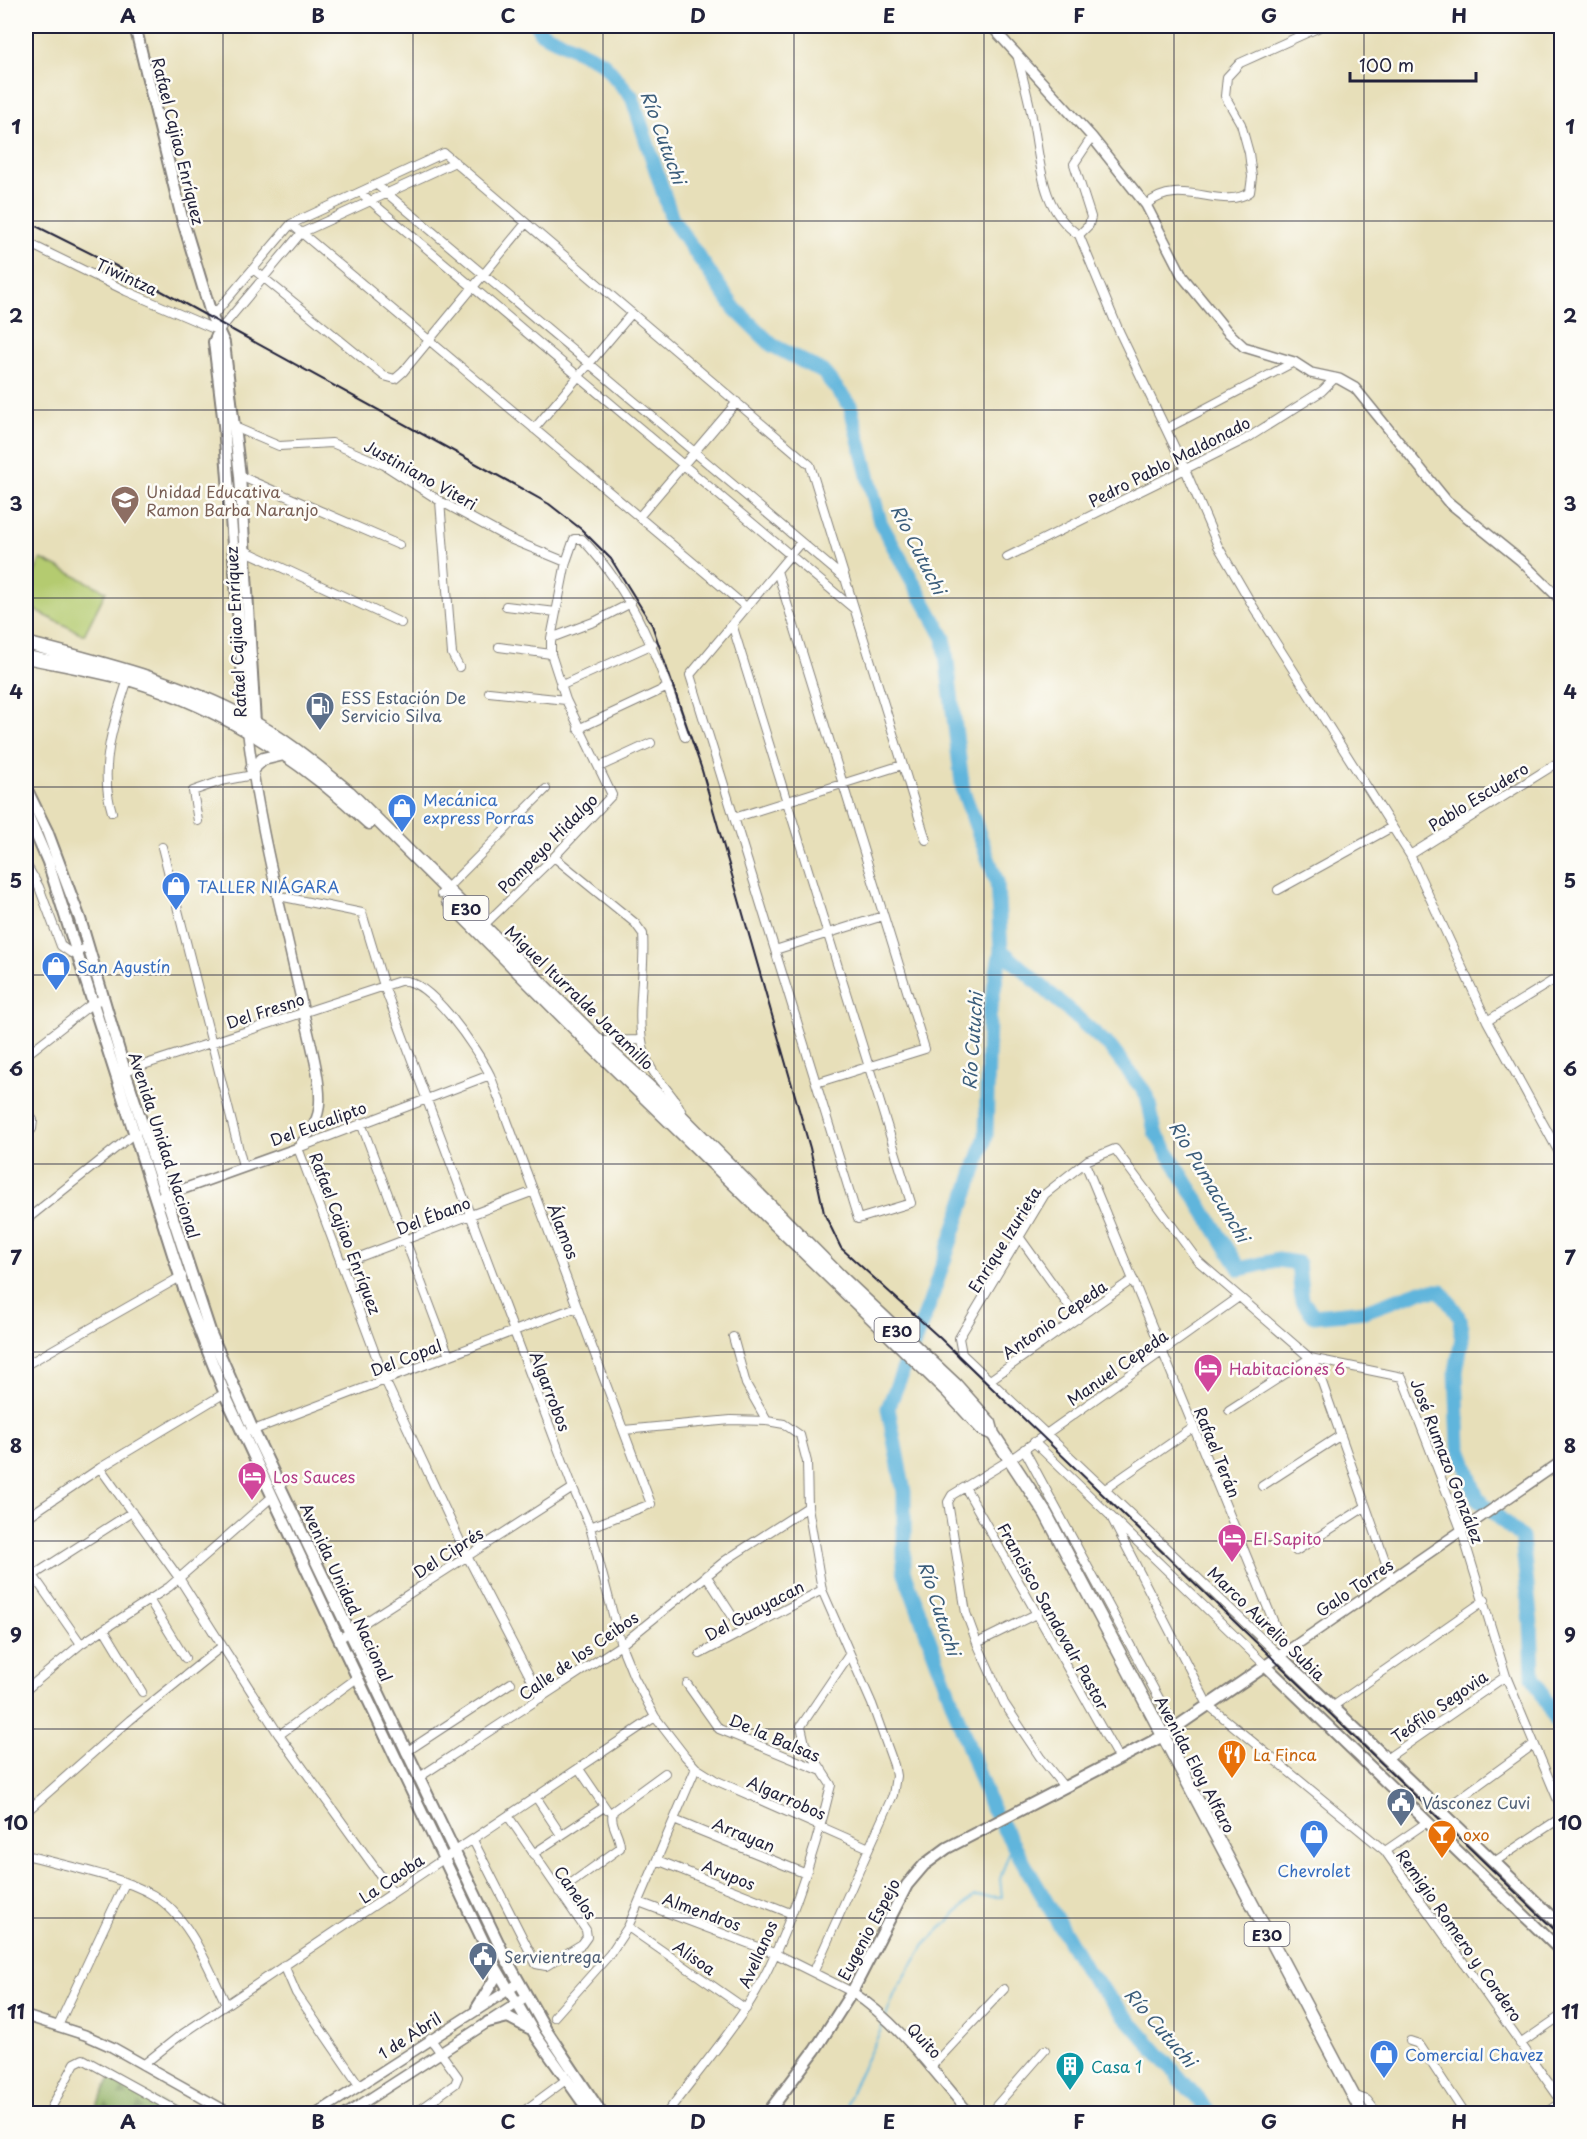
<svg xmlns="http://www.w3.org/2000/svg" width="1587" height="2139" font-family="'Playpen Sans',sans-serif">
  <style>
    .forest { fill: url(#forest-firs); stroke: #58684e; stroke-width: 1.5 }
    .green { fill: #b4cb70; stroke: #6b7656; stroke-width: 1.5 }
    .lines { fill: none; stroke-linecap: round; stroke-linejoin: round }
    .stream { stroke: #60b5dc; stroke-width: 2 }
    .river { stroke: #60b5dc; stroke-width: 15 }
    .minor-casing { stroke: #84807a; stroke-width: 10 }
    .tertiary-casing { stroke: #84807a; stroke-width: 12 }
    .secondary-casing { stroke: #84807a; stroke-width: 14 }
    .primary-casing { stroke: #84807a; stroke-width: 15 }
    .minor { stroke: #fff; stroke-width: 8 }
    .tertiary { stroke: #fff; stroke-width: 9 }
    .secondary { stroke: #fff; stroke-width: 10 }
    .primary { stroke: #fff; stroke-width: 12 }
    .rail { stroke: #22223b; stroke-width: 2 }
    .grid { fill: none; stroke: #22223b; stroke-width: 1.5; stroke-opacity: 0.55 }
    .labels { text-anchor: middle; dominant-baseline: central; stroke-width: 5; stroke-linejoin: round; paint-order: stroke }
    .shield { fill: #fdfcf7; stroke: #646373; stroke-width: 1.5 }
    .shield-label { font-size: 15px; font-weight: bold; fill: #22223b }
    .street-label { font-size: 16px; fill: #22223b; stroke: #fdfcf7 }
    .education-label { font-size: 16px; fill: #785e54; stroke: #fdfcf7; text-anchor: start }
    .service-label { font-size: 16px; fill: #4e5e75; stroke: #fdfcf7; text-anchor: start }
    .shop-label { font-size: 16px; fill: #366cbe; stroke: #fdfcf7; text-anchor: start }
    .hotel-label { font-size: 16px; fill: #b23c85; stroke: #fdfcf7; text-anchor: start }
    .food-label { font-size: 16px; fill: #c56008; stroke: #fdfcf7; text-anchor: start }
    .culture-label { font-size: 16px; fill: #0d838f; stroke: #fdfcf7; text-anchor: start }
    .water-label { font-size: 18px; font-style: italic; fill: #3b5d7b; stroke: #fdfcf7 }
    .neatline { fill: none; stroke: #22223b; stroke-width: 2 }
    .grid-label { font-size: 20px; text-anchor: middle; font-weight: bold; fill: #22223b }
  </style>
  <defs>
    <pattern id="forest-firs" width="22" height="20" patternUnits="userSpaceOnUse" patternTransform="scale(1.5)"><rect width="22" height="20" fill="#8faf62"/><path d="M5 1l3.5 6h-7zM16 11l3.5 6h-7z" fill="#748e52"/></pattern>
  </defs>
  <rect width="100%" height="100%" fill="#fdfcf7"/>
  <filter id="ink" filterUnits="userSpaceOnUse"><feTurbulence type="fractalNoise" baseFrequency=".0167" numOctaves="2"/><feDisplacementMap in="SourceGraphic" scale="12" xChannelSelector="R" yChannelSelector="G"/><feConvolveMatrix kernelMatrix="1 2 1 2 8 2 1 2 1" color-interpolation-filters="sRGB"/></filter>
  <filter id="wash" filterUnits="userSpaceOnUse"><feTurbulence type="fractalNoise" baseFrequency=".008" numOctaves="4" result="noise"/><feDisplacementMap in="SourceGraphic" scale="24" xChannelSelector="R" yChannelSelector="G"/><feGaussianBlur stdDeviation="1.35" result="paint"/><feColorMatrix in="noise" values="0 0 0 0 0 0 0 0 0 0 0 0 0 0 0 0 0 1.4 0 .05"/><feComposite in="paint" operator="in"/></filter>
  <g filter="url(#wash)">
    <rect width="100%" height="100%" fill="#e7dfb9"/>
    <path class="forest" d="M110,2078L182,2114H93Z"/>
    <path class="green" d="M41,559L106,591L84,635L26,606V590Z"/>
    <g class="lines">
      <path class="stream" d="M886,2016L895,1993L924,1945L974,1896L1002,1897L1000,1879L1012,1844
        M854,2114L847,2103C857,2074 873,2050 884,2022"/>
      <path class="river" d="M538,26L540,32L602,62L632,97L672,219L735,309L772,345L823,372L850,405L880,522L944,638L963,791L997,882L1001,950L989,1017L986,1136L929,1305L888,1408L904,1492V1571L990,1805L1087,1972L1211,2114
        M1001,950L1110,1047L1147,1095L1155,1132L1240,1269L1278,1260L1298,1263L1302,1301L1314,1316L1365,1311L1420,1291H1441L1460,1318L1462,1339L1456,1371L1459,1446L1477,1498L1522,1538L1531,1624L1533,1677L1562,1731"/>
    </g>
  </g>
  <g filter="url(#ink)">
    <g class="lines">
      <g class="minor-casing">
        <path id="minor" d="M1017,54C1022,75 1028,96 1032,117C1041,159 1039,209 1079,235
          M377,185L844,578
          M361,193L853,608
          M1146,205C1179,175 1222,212 1250,192L1252,177L1249,153L1241,124L1225,96L1227,77L1240,63L1322,26
          M291,224L746,607
          M1079,235L1119,331L1185,469L1218,546L1254,608L1410,855L1487,1021L1562,1158
          M1079,235L1089,225L1091,217L1074,164L1092,137
          M26,242L126,291L219,331L301,233L455,162
          M253,269L384,376L395,379L403,372L526,223
          M212,317L291,224L444,153L810,465L926,840
          M230,425L279,446L332,443L384,465L440,501L510,539L566,562
          M534,429L632,313
          M1166,429L1294,362
          M240,476L399,545
          M440,501L452,654L459,667
          M639,517L737,402
          M246,551L401,623
          M1007,557L1246,439L1322,391L1335,378
          M777,571L925,1049L816,1083
          M506,606L556,612
          M732,624L911,1203L858,1219L690,675L801,542
          M551,638L596,621L631,603
          M499,647L551,654
          M560,686L653,644
          M489,692L566,700
          M578,729L668,687
          M599,767L651,743
          M112,812C98,768 114,721 128,679
          M734,818L902,765
          M198,821L193,791L221,781L253,775
          M162,847L243,1166
          M1410,855L1562,760
          M554,857L635,923L643,934C646,973 634,1017 645,1054C652,1079 679,1097 683,1117
          M26,864L39,887L61,946L71,953L87,948
          M26,883L34,877
          M1278,890L1392,827
          M441,894L546,789
          M279,896L362,913L384,986L573,1488L590,1527L621,1645L634,1677L655,1717L685,1756L696,1768L715,1780L869,1848
          M480,929L554,857L612,795L566,700L551,654V638L566,562L574,539H582C638,598 659,662 685,737
          M775,950L883,916
          M1487,1021L1562,975
          M599,1041L641,1040
          M26,1055L94,1002L104,999
          M122,1072L400,981C428,975 478,1051 490,1075L651,1504L590,1527
          M490,1075L298,1148L385,1380L467,1556L541,1698
          M26,1110L33,1120L32,1129L26,1135
          M361,1123L449,1356
          M1085,1163L1286,1652
          M26,1220L136,1132
          M1020,1238L1078,1319
          M341,1264L534,1191
          M733,1337L746,1384L767,1421
          M1310,1358L1318,1371L1392,1580
          M26,1365L182,1276
          M990,1380L1133,1279
          M1229,1410L1310,1358
          M624,1430L731,1420L767,1421L784,1424L800,1435L807,1462L808,1507L822,1590L872,1704L894,1765L896,1776L893,1795L814,1971
          M251,1431L577,1307
          M1034,1442L1266,1666
          M1024,1449L1175,1728
          M100,1468L179,1578L279,1735L393,1893
          M1262,1486L1341,1435
          M965,1487L1119,1759
          M1105,1489L1194,1427
          M1110,1515L1208,1705L1385,1851L1562,2102L1545,2114
          M26,1518L100,1468L225,1393
          M1296,1551L1365,1507
          M26,1565L81,1644
          M706,1575L742,1631
          M26,1580L132,1512
          M150,1601L185,1658
          M104,1629L142,1692
          M339,1639L573,1488
          M977,1643L1038,1613
          M700,1654L822,1590
          M1280,1656L962,1354L959,1338L1045,1194L1088,1160L1115,1149L1198,1261L1310,1358L1402,1377L1462,1532L1506,1676L1562,1810
          M26,1690L81,1644L169,1587L272,1497
          M1332,1707L1485,1600
          M279,1735L357,1678
          M406,1752L511,1683
          M1386,1759L1506,1676
          M579,1769L607,1810
          M822,1770L805,1744L801,1726L849,1655
          M418,1778L621,1645L726,1560L808,1507
          M1064,1787L1040,1757L1004,1703L977,1643L966,1613L948,1502L952,1495L1011,1459L1239,1297
          M536,1797L561,1835
          M26,1812L130,1720L221,1647
          M1441,1812L1533,1745
          M674,1820L804,1873
          M473,1840L536,1964L546,1966L582,1944L587,1937L586,1930L508,1816
          M1385,1851L1427,1822
          M533,1854L604,1807
          M26,1855C62,1865 121,1876 153,1895C190,1917 208,1967 226,2004
          M657,1860L790,1913
          M1494,1862L1562,1817
          M559,1892L620,1848C621,1835 609,1825 613,1811L665,1773
          M639,1902L774,1953L852,1992
          M628,1927L746,2009
          M284,1965L296,1993L359,2085
          M554,2017L610,1954L628,1927L696,1768
          M58,2026L125,1883
          M1410,2041L1419,2044L1465,2114
          M1520,2044L1562,2015
          M143,2065L178,2037L655,1717
          M930,2068L1004,1989
          M1353,2095L1367,2100L1378,2114
          M48,2114L75,2063L83,2059L183,2114
          M413,2114L455,2084L458,2077L430,2038
          M520,2114L567,2079
          M666,2114C693,2078 722,2044 746,2008C784,1950 815,1852 831,1785L822,1771L719,1729L687,1684
          M989,2114L1045,2050"/>
      </g>
      <g class="tertiary-casing">
        <path id="tertiary" d="M991,26L1092,137L1146,205L1183,277L1227,331L1244,347L1294,362L1311,373L1339,379L1355,388L1447,501L1520,560L1562,601
          M161,1197L298,1148C307,1136 317,1123 319,1108C323,1082 307,1031 302,1004C282,912 257,820 247,726
          M1280,1656L1562,1461
          M852,1992C898,2022 934,2072 970,2114
          M26,2016L85,2035L112,2047L231,2114
          M316,2114L519,1983
          M346,2114L527,1997"/>
      </g>
      <g class="secondary-casing">
        <path id="secondary" d="M135,26L182,218L212,317L224,343L240,476L255,723
          M219,331L214,342L224,425L246,718
          M26,788L47,831L80,919L125,1071L211,1334L253,1430L505,1957L546,2030L602,2114
          M26,811L48,862L185,1292L204,1342L227,1399L339,1639L496,1968L536,2036L591,2114
          M1266,1666L1562,1952
          M477,2008L494,1980L496,1969
          M488,2022L508,2017L529,2028
          M767,2114L815,2050L852,1992L907,1885L924,1865L947,1848L1163,1736L1280,1656L1562,1927"/>
      </g>
      <g class="primary-casing">
        <path id="primary" d="M26,643C101,663 177,681 246,718C284,738 318,767 350,793L599,1041L683,1118L840,1276L955,1384L990,1423L993,1434L1046,1514L1363,2114
          M26,657C60,664 95,670 128,679C221,706 300,758 369,823
          M252,769L263,759L284,754
          M448,901L593,1047L947,1391L982,1429L993,1434"/>
      </g>
      <use href="#minor" class="minor"/>
      <use href="#tertiary" class="tertiary"/>
      <use href="#secondary" class="secondary"/>
      <use href="#primary" class="primary"/>
      <path class="rail" d="M26,221L114,265L515,485L549,504L581,529L611,559L652,625L701,767L810,1148L824,1213L841,1248L940,1338L1562,1937"/>
    </g>
  </g>
  <path class="grid" d="M223,26V2114M413,26V2114M603,26V2114M794,26V2114M984,26V2114M1174,26V2114M1364,26V2114M26,221H1562M26,410H1562M26,598H1562M26,787H1562M26,975H1562M26,1164H1562M26,1352H1562M26,1541H1562M26,1729H1562M26,1918H1562"/>
  <defs>
    <g id="school-pin" transform="scale(1.5)"><path d="M0 17L-7.5 6A9.5 9.5 0 1 1 7.5 6Z" fill="#8d6e63" stroke="#fdfcf7"/><path d="M0-5L7-2L0 1L-7-2ZM-4 1L0 2.5L4 1V4Q0 6-4 4Z" fill="#fff"/></g>
    <g id="fuel-pin" transform="scale(1.5)"><path d="M0 17L-7.5 6A9.5 9.5 0 1 1 7.5 6Z" fill="#5c6f8a" stroke="#fdfcf7"/><path d="M-5.5-6h7V0h2V4h1.3V-2.5L3-4.5l.8-.8L6-3V5H2.5V1h-1V6h-7ZM-4.2-4.7v3.2H.2V-4.7Z" fill="#fff"/></g>
    <g id="shop-pin" transform="scale(1.5)"><path d="M0 17L-7.5 6A9.5 9.5 0 1 1 7.5 6Z" fill="#3f7fe0" stroke="#fdfcf7"/><path d="M-5-2.5h2.3a2.7 3.5 0 0 1 5.4 0H5L5.5 6h-11ZM-1.5-2.5h3a1.5 2.3 0 0 0-3 0Z" fill="#fff"/></g>
    <g id="hotel-pin" transform="scale(1.5)"><path d="M0 17L-7.5 6A9.5 9.5 0 1 1 7.5 6Z" fill="#d1479c" stroke="#fdfcf7"/><path d="M-6-4.5h1.5V1H6V5H4.5V3h-9V5H-6ZM-4 0a1.8 1.8 0 1 1 3.6 0ZM.5 0V-2.5h3Q6-2.5 6 0Z" fill="#fff"/></g>
    <g id="restaurant-pin" transform="scale(1.5)"><path d="M0 17L-7.5 6A9.5 9.5 0 1 1 7.5 6Z" fill="#e8710a" stroke="#fdfcf7"/><path d="M-5-6h1v4h1v-4h1v4h1v-4h1v5L-1.5 .5V6h-2V.5L-5-1ZM5-6V6H3V1.5H1.5Q1.5-4 5-6Z" fill="#fff"/></g>
    <g id="civic-pin" transform="scale(1.5)"><path d="M0 17L-7.5 6A9.5 9.5 0 1 1 7.5 6Z" fill="#5c6f8a" stroke="#fdfcf7"/><path d="M-.6-6.5H3V-4.5H.6V-3L4-1V1h2V6H-6V1h2V-1L-.6-3ZM-1.2 2.5V6h2.4V2.5Z" fill="#fff"/></g>
    <g id="bar-pin" transform="scale(1.5)"><path d="M0 17L-7.5 6A9.5 9.5 0 1 1 7.5 6Z" fill="#e8710a" stroke="#fdfcf7"/><path d="M-6-5H6L.8 .8V4.5H3.5V6h-7V4.5H-.8V.8Z" fill="#fff"/></g>
    <g id="building-pin" transform="scale(1.5)"><path d="M0 17L-7.5 6A9.5 9.5 0 1 1 7.5 6Z" fill="#0f9aa8" stroke="#fdfcf7"/><path d="M-4-6H4V6H1V3H-1V6H-4ZM-2.5-4.3h1.7v1.8h-1.7ZM.8-4.3h1.7v1.8H.8ZM-2.5-1h1.7V.8h-1.7ZM.8-1h1.7V.8H.8Z" fill="#fff"/></g>
  </defs>
  <g fill-rule="evenodd">
    <use href="#school-pin" x="125" y="500"/>
    <use href="#fuel-pin" x="320" y="706"/>
    <use href="#shop-pin" x="402" y="808"/>
    <use href="#shop-pin" x="176" y="886"/>
    <use href="#shop-pin" x="56" y="966"/>
    <use href="#hotel-pin" x="1208" y="1368"/>
    <use href="#hotel-pin" x="252" y="1476"/>
    <use href="#hotel-pin" x="1232" y="1538"/>
    <use href="#restaurant-pin" x="1232" y="1754"/>
    <use href="#civic-pin" x="1401" y="1802"/>
    <use href="#shop-pin" x="1314" y="1834"/>
    <use href="#bar-pin" x="1442" y="1834"/>
    <use href="#civic-pin" x="483" y="1956"/>
    <use href="#shop-pin" x="1384" y="2054"/>
    <use href="#building-pin" x="1070" y="2066"/>
  </g>
  <g class="labels">
    <g class="shield">
      <rect x="443.5" y="896" width="45" height="24" rx="4.5"/>
      <rect x="874.5" y="1318" width="45" height="24" rx="4.5"/>
      <rect x="1244.5" y="1922" width="45" height="24" rx="4.5"/>
    </g>
    <g class="shield-label">
      <text x="466" y="908">E30</text>
      <text x="897" y="1330">E30</text>
      <text x="1267" y="1934">E30</text>
    </g>
    <g class="street-label">
      <text transform="translate(179 141) rotate(76)">Rafael Cajiao Enríquez</text>
      <text transform="translate(127 276) rotate(25)">Tiwintza</text>
      <text transform="translate(1169 461) rotate(-27)">Pedro Pablo Maldonado</text>
      <text transform="translate(421 474) rotate(29)">Justiniano Viteri</text>
      <text transform="translate(235 632) rotate(-93)">Rafael Cajiao Enríquez</text>
      <text transform="translate(1478 796) rotate(-32)">Pablo Escudero</text>
      <text transform="translate(547 843) rotate(-45)">Pompeyo Hidalgo</text>
      <text transform="translate(580 997) rotate(44)">Miguel Iturralde Jaramillo</text>
      <text transform="translate(265 1010) rotate(-18)">Del Fresno</text>
      <text transform="translate(318 1123) rotate(-20)">Del Eucalipto</text>
      <text transform="translate(165 1145) rotate(72)">Avenida Unidad Nacional</text>
      <text transform="translate(433 1215) rotate(-21)">Del Ébano</text>
      <text transform="translate(564 1231) rotate(69)">Álamos</text>
      <text transform="translate(346 1233) rotate(69)">Rafael Cajiao Enríquez</text>
      <text transform="translate(1004 1239) rotate(-58)">Enrique Izurieta</text>
      <text transform="translate(1054 1319) rotate(-35)">Antonio Cepeda</text>
      <text transform="translate(406 1357) rotate(-21)">Del Copal</text>
      <text transform="translate(1117 1367) rotate(-35)">Manuel Cepeda</text>
      <text transform="translate(551 1391) rotate(69)">Algarrobos</text>
      <text transform="translate(1218 1452) rotate(68)">Rafael Terán</text>
      <text transform="translate(1448 1461) rotate(69)">José Rumazo González</text>
      <text transform="translate(448 1552) rotate(-33)">Del Ciprés</text>
      <text transform="translate(1354 1587) rotate(-34)">Galo Torres</text>
      <text transform="translate(347 1592) rotate(65)">Avenida Unidad Nacional</text>
      <text transform="translate(754 1610) rotate(-28)">Del Guayacan</text>
      <text transform="translate(1054 1616) rotate(61)">Francisco Sandovalr Pastor</text>
      <text transform="translate(1267 1623) rotate(44)">Marco Aurelio Subia</text>
      <text transform="translate(578 1655) rotate(-35)">Calle de los Ceibos</text>
      <text transform="translate(1439 1706) rotate(-35)">Teófilo Segovia</text>
      <text transform="translate(775 1737) rotate(23)">De la Balsas</text>
      <text transform="translate(1196 1764) rotate(62)">Avenida Eloy Alfaro</text>
      <text transform="translate(787 1797) rotate(24)">Algarrobos</text>
      <text transform="translate(744 1834) rotate(22)">Arrayan</text>
      <text transform="translate(729 1874) rotate(22)">Arupos</text>
      <text transform="translate(391 1878) rotate(-34)">La Caoba</text>
      <text transform="translate(576 1892) rotate(55)">Canelos</text>
      <text transform="translate(702 1911) rotate(20)">Almendros</text>
      <text transform="translate(868 1929) rotate(-62)">Eugenio Espejo</text>
      <text transform="translate(1460 1935) rotate(55)">Remigio Romero y Cordero</text>
      <text transform="translate(757 1954) rotate(-66)">Avellanos</text>
      <text transform="translate(695 1957) rotate(35)">Alisoa</text>
      <text transform="translate(409 2035) rotate(-33)">1 de Abril</text>
      <text transform="translate(925 2040) rotate(47)">Quito</text>
    </g>
    <g class="education-label">
      <text x="146" y="491">Unidad Educativa<tspan x="146" dy="18">Ramon Barba Naranjo</tspan></text>
    </g>
    <g class="service-label">
      <text x="341" y="697">ESS Estación De<tspan x="341" dy="18">Servicio Silva</tspan></text>
      <text x="1422" y="1802">Vásconez Cuvi</text>
      <text x="504" y="1956">Servientrega</text>
    </g>
    <g class="shop-label">
      <text x="423" y="799">Mecánica<tspan x="423" dy="18">express Porras</tspan></text>
      <text x="197" y="886">TALLER NIÁGARA</text>
      <text x="77" y="966">San Agustín</text>
      <text x="1314" y="1870" text-anchor="middle">Chevrolet</text>
      <text x="1405" y="2054">Comercial Chavez</text>
    </g>
    <g class="hotel-label">
      <text x="1229" y="1368">Habitaciones 6</text>
      <text x="273" y="1476">Los Sauces</text>
      <text x="1253" y="1538">El Sapito</text>
    </g>
    <g class="food-label">
      <text x="1253" y="1754">La Finca</text>
      <text x="1463" y="1834">oxo</text>
    </g>
    <g class="culture-label">
      <text x="1091" y="2066">Casa 1</text>
    </g>
    <g class="water-label">
      <text transform="translate(664 137) rotate(70)">Río Cutuchi</text>
      <text transform="translate(919 549) rotate(63)">Río Cutuchi</text>
      <text transform="translate(972 1041) rotate(-86)">Río Cutuchi</text>
      <text transform="translate(1210 1181) rotate(59)">Rio Pumacunchi</text>
      <text transform="translate(940 1608) rotate(72)">Río Cutuchi</text>
      <text transform="translate(1161 2027) rotate(49)">Río Cutuchi</text>
    </g>
  </g>
  <rect width="1587" height="2139" fill="none" stroke="#fdfcf7" stroke-width="66"/>
  <path d="M1350 72v9h126v-9" fill="none" stroke="#22223b" stroke-width="3"/>
  <text x="1359" y="72" font-size="18" fill="#22223b" stroke="#fdfcf7" stroke-width="4.5" paint-order="stroke">100 m</text>
  <rect x="33" y="33" width="1521" height="2073" class="neatline"/>
  <g class="grid-label">
    <text x="128" y="23">A</text>
    <text x="318" y="23">B</text>
    <text x="508" y="23">C</text>
    <text x="698" y="23">D</text>
    <text x="889" y="23">E</text>
    <text x="1079" y="23">F</text>
    <text x="1269" y="23">G</text>
    <text x="1459" y="23">H</text>
    <text x="16" y="134">1</text>
    <text x="1570" y="134">1</text>
    <text x="16" y="323">2</text>
    <text x="1570" y="323">2</text>
    <text x="16" y="511">3</text>
    <text x="1570" y="511">3</text>
    <text x="16" y="699">4</text>
    <text x="1570" y="699">4</text>
    <text x="16" y="888">5</text>
    <text x="1570" y="888">5</text>
    <text x="16" y="1076">6</text>
    <text x="1570" y="1076">6</text>
    <text x="16" y="1265">7</text>
    <text x="1570" y="1265">7</text>
    <text x="16" y="1453">8</text>
    <text x="1570" y="1453">8</text>
    <text x="16" y="1642">9</text>
    <text x="1570" y="1642">9</text>
    <text x="16" y="1830">10</text>
    <text x="1570" y="1830">10</text>
    <text x="16" y="2019">11</text>
    <text x="1570" y="2019">11</text>
    <text x="128" y="2129">A</text>
    <text x="318" y="2129">B</text>
    <text x="508" y="2129">C</text>
    <text x="698" y="2129">D</text>
    <text x="889" y="2129">E</text>
    <text x="1079" y="2129">F</text>
    <text x="1269" y="2129">G</text>
    <text x="1459" y="2129">H</text>
  </g>
</svg>
